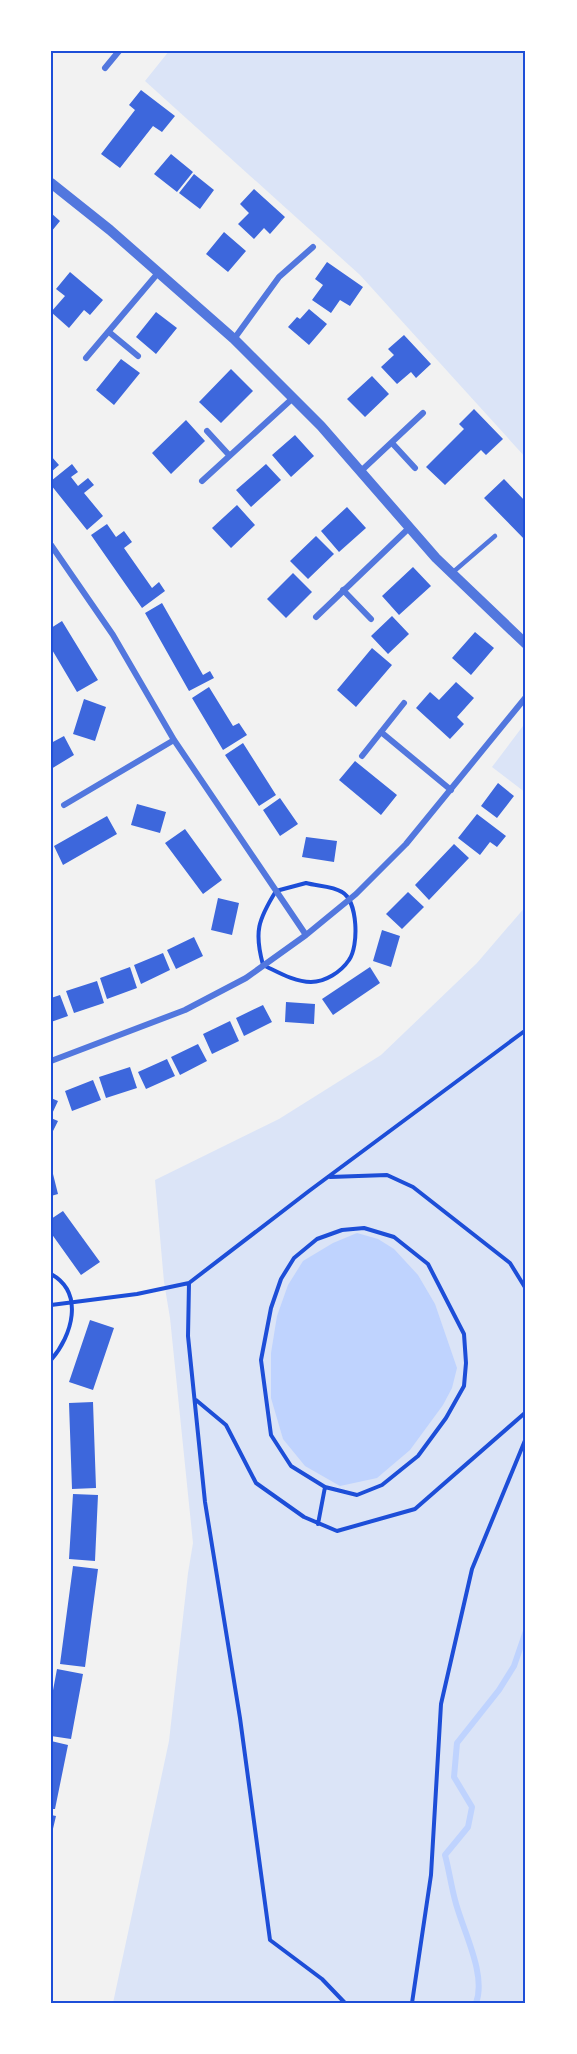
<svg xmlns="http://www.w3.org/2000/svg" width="577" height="2054" font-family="Cabin,sans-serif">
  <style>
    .green { fill: #dbe4f7 }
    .water { fill: #bfd3fe }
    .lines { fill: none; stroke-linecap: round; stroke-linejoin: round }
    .stream { stroke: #bfd3fe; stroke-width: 6 }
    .building { fill: #3d67dc }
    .path { stroke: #1d4ed8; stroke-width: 4 }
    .service { stroke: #5277de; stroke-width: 4.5 }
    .minor { stroke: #5277de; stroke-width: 6 }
    .tertiary { stroke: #5277de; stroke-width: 10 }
    .neatline { fill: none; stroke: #1d4ed8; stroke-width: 2 }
  </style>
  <rect width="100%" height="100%" fill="#f2f2f2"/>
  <path class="green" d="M169,51H526V458L360,275L145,81Z
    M526,722V793L492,767Z
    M526,906V2003H113L169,1741L188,1573L193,1543L170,1318L164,1282L155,1180L279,1119L381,1055L477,963Z"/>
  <path class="water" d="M357,1233L378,1239L394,1249L418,1275L435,1304L457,1368L452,1388L443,1405L410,1450L377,1478L340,1486L305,1466L283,1439L271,1398V1353L277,1316L288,1285L303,1261L333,1243Z"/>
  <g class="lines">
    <path class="stream" d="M476,2003C487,1974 462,1929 455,1900C451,1885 449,1870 445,1855L468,1827L472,1807L454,1777L457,1743L499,1690L514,1666L526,1631"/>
  </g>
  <path class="building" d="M141,90L175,116L162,132L153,126L120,168L101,154L135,110L129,105Z
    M171,154L193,172L177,192L154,174Z
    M194,174L214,190L200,209L179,193Z
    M254,189L285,217L270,234L264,228L254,239L238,224L249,213L240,204Z
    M51,213L60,221L51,232Z
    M224,232L246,251L228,272L206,254Z
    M327,262L363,287L350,306L340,300L331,313L312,300L323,285L315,279Z
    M70,272L103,300L90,315L84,310L69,328L51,312L65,296L56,289Z
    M309,309L327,324L309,345L288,327L297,317L300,319Z
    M156,312L177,328L156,354L136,337Z
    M404,335L431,364L416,378L411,372L397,384L381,367L394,355L388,349Z
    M121,359L140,373L114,405L96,390Z
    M231,369L253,391L221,423L199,402Z
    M372,376L389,394L365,417L347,399Z
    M474,409L503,439L486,455L481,450L445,485L426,467L464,429L459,424Z
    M186,420L205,441L171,474L152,453Z
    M295,435L314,456L291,477L272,455Z
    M51,456L59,465L51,472Z
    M72,464L78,472L71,477L78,486L88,478L94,485L84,493L103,516L87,530L51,485V481Z
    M266,464L281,480L251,507L236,490Z
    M504,479L526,502V541L484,498Z
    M237,505L255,525L231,548L212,528Z
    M347,507L366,528L339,552L321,531Z
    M107,524L116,537L124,531L132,542L124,548L152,588L159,582L165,591L142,608L91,535Z
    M316,536L334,554L308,579L290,561Z
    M413,567L431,586L399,615L382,596Z
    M293,573L312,592L286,618L267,599Z
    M162,603L203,675L210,671L214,678L189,691L145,613Z
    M392,616L409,634L388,654L371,636Z
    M62,621L98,680L77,692L51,648V628Z
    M475,632L494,648L471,675L452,658Z
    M372,648L392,665L356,707L337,690Z
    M456,682L474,698L457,717L464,724L450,739L416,708L430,692L439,700Z
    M209,687L233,726L239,723L247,735L223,750L192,698Z
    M84,699L106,707L95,741L73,734Z
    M64,736L74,755L51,769V743Z
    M243,743L276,795L259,806L225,755Z
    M355,761L397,795L381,815L339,780Z
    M498,783L514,796L497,818L481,806Z
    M280,798L298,824L280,836L263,810Z
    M137,804L166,812L160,833L131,825Z
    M477,814L506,836L497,847L490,842L480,855L458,838Z
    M107,816L117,834L63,865L54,846Z
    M185,829L222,880L203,894L165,843Z
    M306,837L337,841L334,862L302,857Z
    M454,844L469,858L429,900L415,885Z
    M408,892L424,907L402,929L386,914Z
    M218,898L239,903L232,935L211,930Z
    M382,930L400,936L391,967L373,961Z
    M194,937L203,956L176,969L167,950Z
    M163,953L170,970L141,984L134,965Z
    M130,967L137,988L107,999L100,978Z
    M370,967L380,983L333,1015L322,999Z
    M97,981L104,1003L74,1013L66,991Z
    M60,995L68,1016L51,1022V998Z
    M286,1002L315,1004L314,1024L285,1022Z
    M263,1005L272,1022L244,1036L236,1018Z
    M230,1021L239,1041L212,1054L203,1034Z
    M198,1044L207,1061L180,1075L171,1057Z
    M167,1059L175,1076L146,1089L138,1072Z
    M130,1067L137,1088L106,1098L99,1077Z
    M93,1080L101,1100L72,1111L65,1091Z
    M51,1098L58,1101L51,1116Z
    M51,1118L58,1121L51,1135Z
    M51,1166L58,1194L51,1196Z
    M63,1211L100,1262L81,1275L51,1233V1219Z
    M90,1320L114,1328L93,1390L69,1382Z
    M93,1402L96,1488L72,1489L69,1403Z
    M73,1494L98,1495L95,1561L69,1559Z
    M73,1566L98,1569L85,1667L60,1664Z
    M57,1669L83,1674L71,1739L51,1736V1701Z
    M51,1741L68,1745L55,1809H51Z
    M51,1815L56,1816L52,1833L51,1832Z"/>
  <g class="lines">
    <path class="path" d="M306,883C317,886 333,886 342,892C358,901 359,946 349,960C341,972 325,982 311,982C294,982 278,972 263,965C254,932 258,920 276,891Z
      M330,1177L387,1175L413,1187L510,1263L526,1289
      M51,1274C85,1293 72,1336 51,1360
      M189,1283L188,1336L205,1502L240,1718L270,1940L322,1979L345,2003
      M51,1305L137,1294L189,1283L309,1191L526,1030
      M196,1400L226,1425L256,1483L304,1517L337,1531L415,1509L526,1412
      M318,1524L325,1487L291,1466L271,1435L261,1360L271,1308L281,1279L294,1258L317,1239L342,1230L364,1228L394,1237L428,1264L464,1334L466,1363L464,1386L446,1418L418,1456L382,1485L357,1495L325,1487
      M412,2003L431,1875L441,1704L472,1569L526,1438"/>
    <path class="service" d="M452,573L495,536"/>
    <path class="minor" d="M105,68L119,51
      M109,332L138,356
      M234,339L279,277L313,247
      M86,358L158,273
      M207,431L229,455
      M392,443L415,468
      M361,471L423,413
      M202,481L293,398
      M51,545L113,635L174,740L306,935
      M343,590L371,619
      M316,617L409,528
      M381,732L451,790
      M362,756L404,703
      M64,805L174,740
      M51,1061L185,1010L246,978L306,935L356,894L406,844L526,697"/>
    <path class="tertiary" d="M51,183L110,230L234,339L321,426L436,558L526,644"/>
  </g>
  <rect width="577" height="2054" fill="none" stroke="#ffffff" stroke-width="105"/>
  <rect x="52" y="52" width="472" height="1950" class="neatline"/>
</svg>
